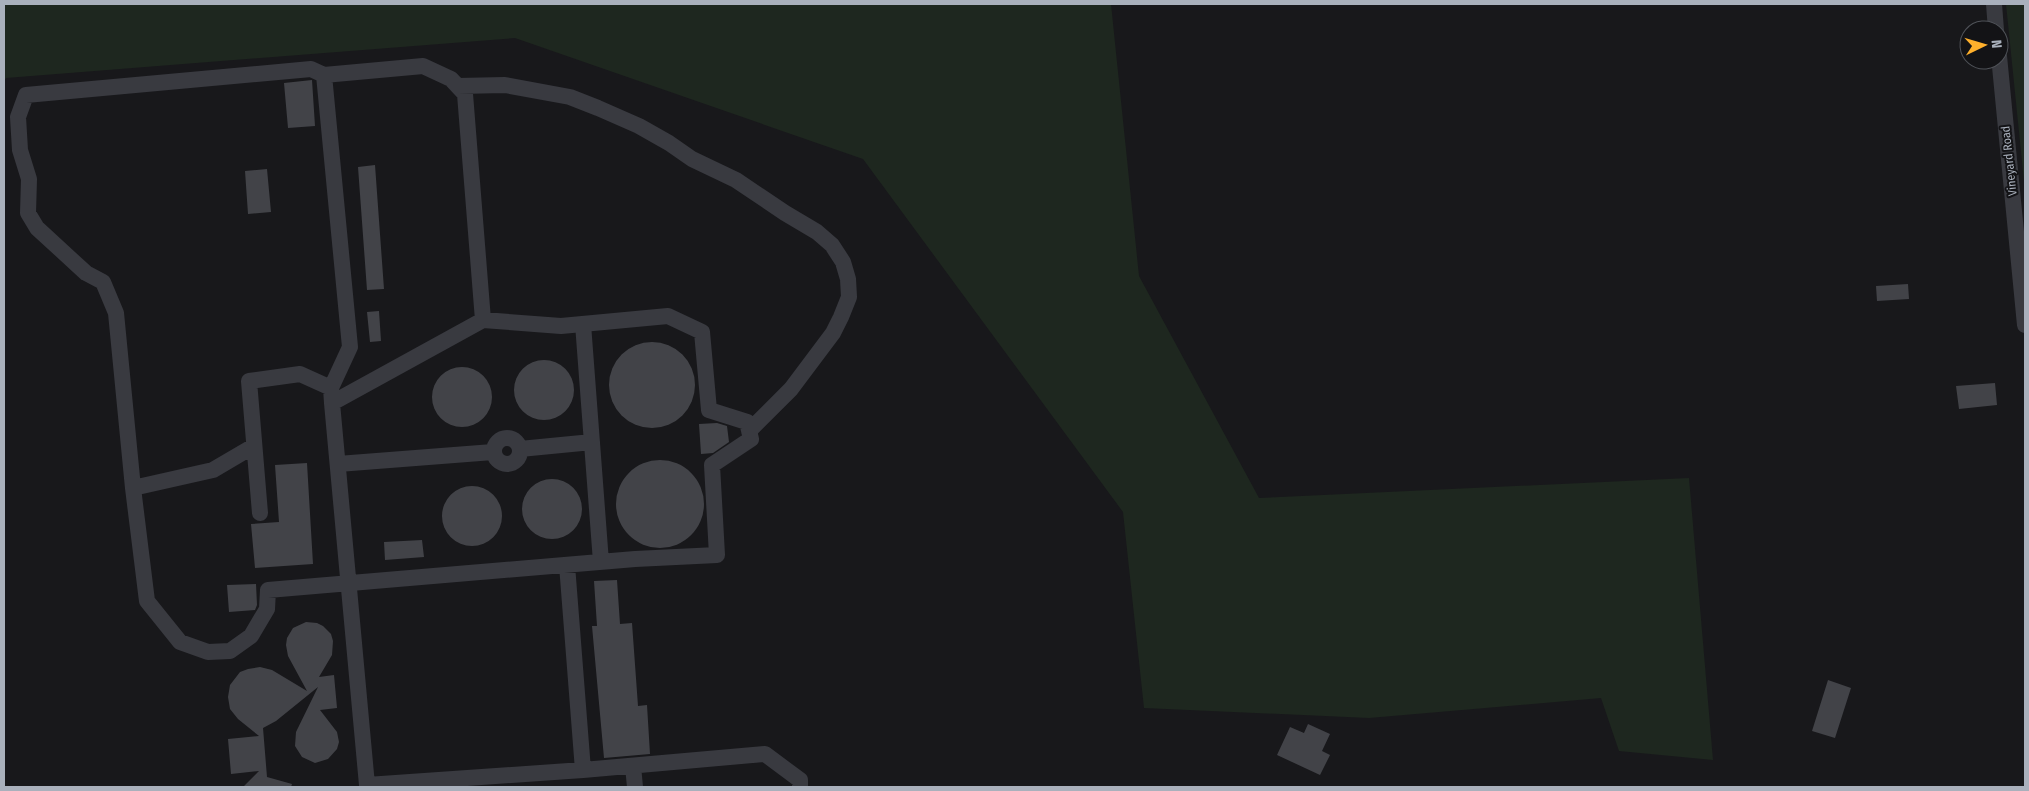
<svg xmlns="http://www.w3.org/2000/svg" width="2029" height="791" font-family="'Fira Sans Condensed',sans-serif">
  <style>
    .green { fill: #1e271f }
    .building { fill: #424348 }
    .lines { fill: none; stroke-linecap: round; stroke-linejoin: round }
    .minor { stroke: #393a40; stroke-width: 16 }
    .labels { text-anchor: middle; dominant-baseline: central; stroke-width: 4; stroke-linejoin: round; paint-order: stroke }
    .street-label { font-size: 12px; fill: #a9b0bc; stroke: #131316 }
  </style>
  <rect width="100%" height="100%" fill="#18181b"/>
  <path class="green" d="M4,4H1111L1139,276L1259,498L1689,478L1713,760L1619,751L1601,698L1369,718L1144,708L1123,512L863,159L515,38L6,78L4,81Z
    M2006,4H2025V191Z"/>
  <path class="building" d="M312,80L315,126L288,128L284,83Z
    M375,165L384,289L367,290L358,167Z
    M267,169L271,212L248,214L245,171Z
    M1908,284L1909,299L1877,301L1876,286Z
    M379,311L381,341L370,342L367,312Z
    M609 385a43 43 0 1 1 86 0a43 43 0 1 1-86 0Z
    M514 390a30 30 0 1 1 60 0a30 30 0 1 1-60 0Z
    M432 397a30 30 0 1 1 60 0a30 30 0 1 1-60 0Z
    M1995,383L1997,405L1959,409L1956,386Z
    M717,423L727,426L729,442L713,453L701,454L699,424Z
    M616 504a44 44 0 1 1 88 0a44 44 0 1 1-88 0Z
    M307,463L313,564L255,568L251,524L279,522L275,465Z
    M522 509a30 30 0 1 1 60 0a30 30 0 1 1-60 0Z
    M442 516a30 30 0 1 1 60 0a30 30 0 1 1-60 0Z
    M422,540L424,557L385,560L384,542Z
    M617,580L620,624L632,623L638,706L647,705L650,754L604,758L592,626H597L594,581Z
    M256,584L257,605L255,610L229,612L227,585Z
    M306,622L317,623L323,626L331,634L333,641L332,655L319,677L334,675L337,708L320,710L337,732L339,742L337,749L328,759L315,763L302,757L295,746L296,732L318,687L276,721L263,728L267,777L292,784L291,787H243L259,771L231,774L228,739L259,736L238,719L230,709L228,697L230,685L240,672L248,669L260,667L272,670L307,691L288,656L286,645L287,638L293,628Z
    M1828,680L1851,688L1835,738L1812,731Z
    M1308,724L1330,734L1322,751L1330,755L1320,775L1277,755L1290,727L1304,733Z"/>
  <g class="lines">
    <path class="minor" d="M1994,4L1996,30
      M1999,56L2025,325
      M458,86L505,85L570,97L598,108L639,126L669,143L692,159L736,180L785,213L817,232L832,245L843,262L848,279L849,297L841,317L833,333L791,389L749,431
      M583,324L601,562
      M332,403L483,320L465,94L451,79L423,66L324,75L350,347L331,388L332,403L367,785V787
      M494 451a13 13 0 1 1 26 0a13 13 0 1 1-26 0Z
      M254,446L213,470L133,488L147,601L180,642L208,652L230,651L251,636L267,609L268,590L635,559L717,555L712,465L751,439L747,422L709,410L702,332L668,316L561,326L483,320
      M520,449L592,442
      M338,464L493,452
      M133,488L116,313L103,282L86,273L37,228L28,213L29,179L20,150L18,117L26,95L311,69L324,75
      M260,513L249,381L300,374L331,388
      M633,766L635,787
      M583,770L765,754L800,780V787
      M367,785L583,770L567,565"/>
  </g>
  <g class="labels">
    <g class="street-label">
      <text transform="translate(2009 161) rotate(-96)">Vineyard Road</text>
    </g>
  </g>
  <rect width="2029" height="791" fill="none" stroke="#a9b0bc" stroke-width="10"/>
  <g transform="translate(1984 45) rotate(85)"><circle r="24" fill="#131316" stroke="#4f5258"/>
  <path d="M0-4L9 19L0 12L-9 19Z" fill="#ffb02c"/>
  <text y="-8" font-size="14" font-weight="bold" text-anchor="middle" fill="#a9b0bc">N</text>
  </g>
</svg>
